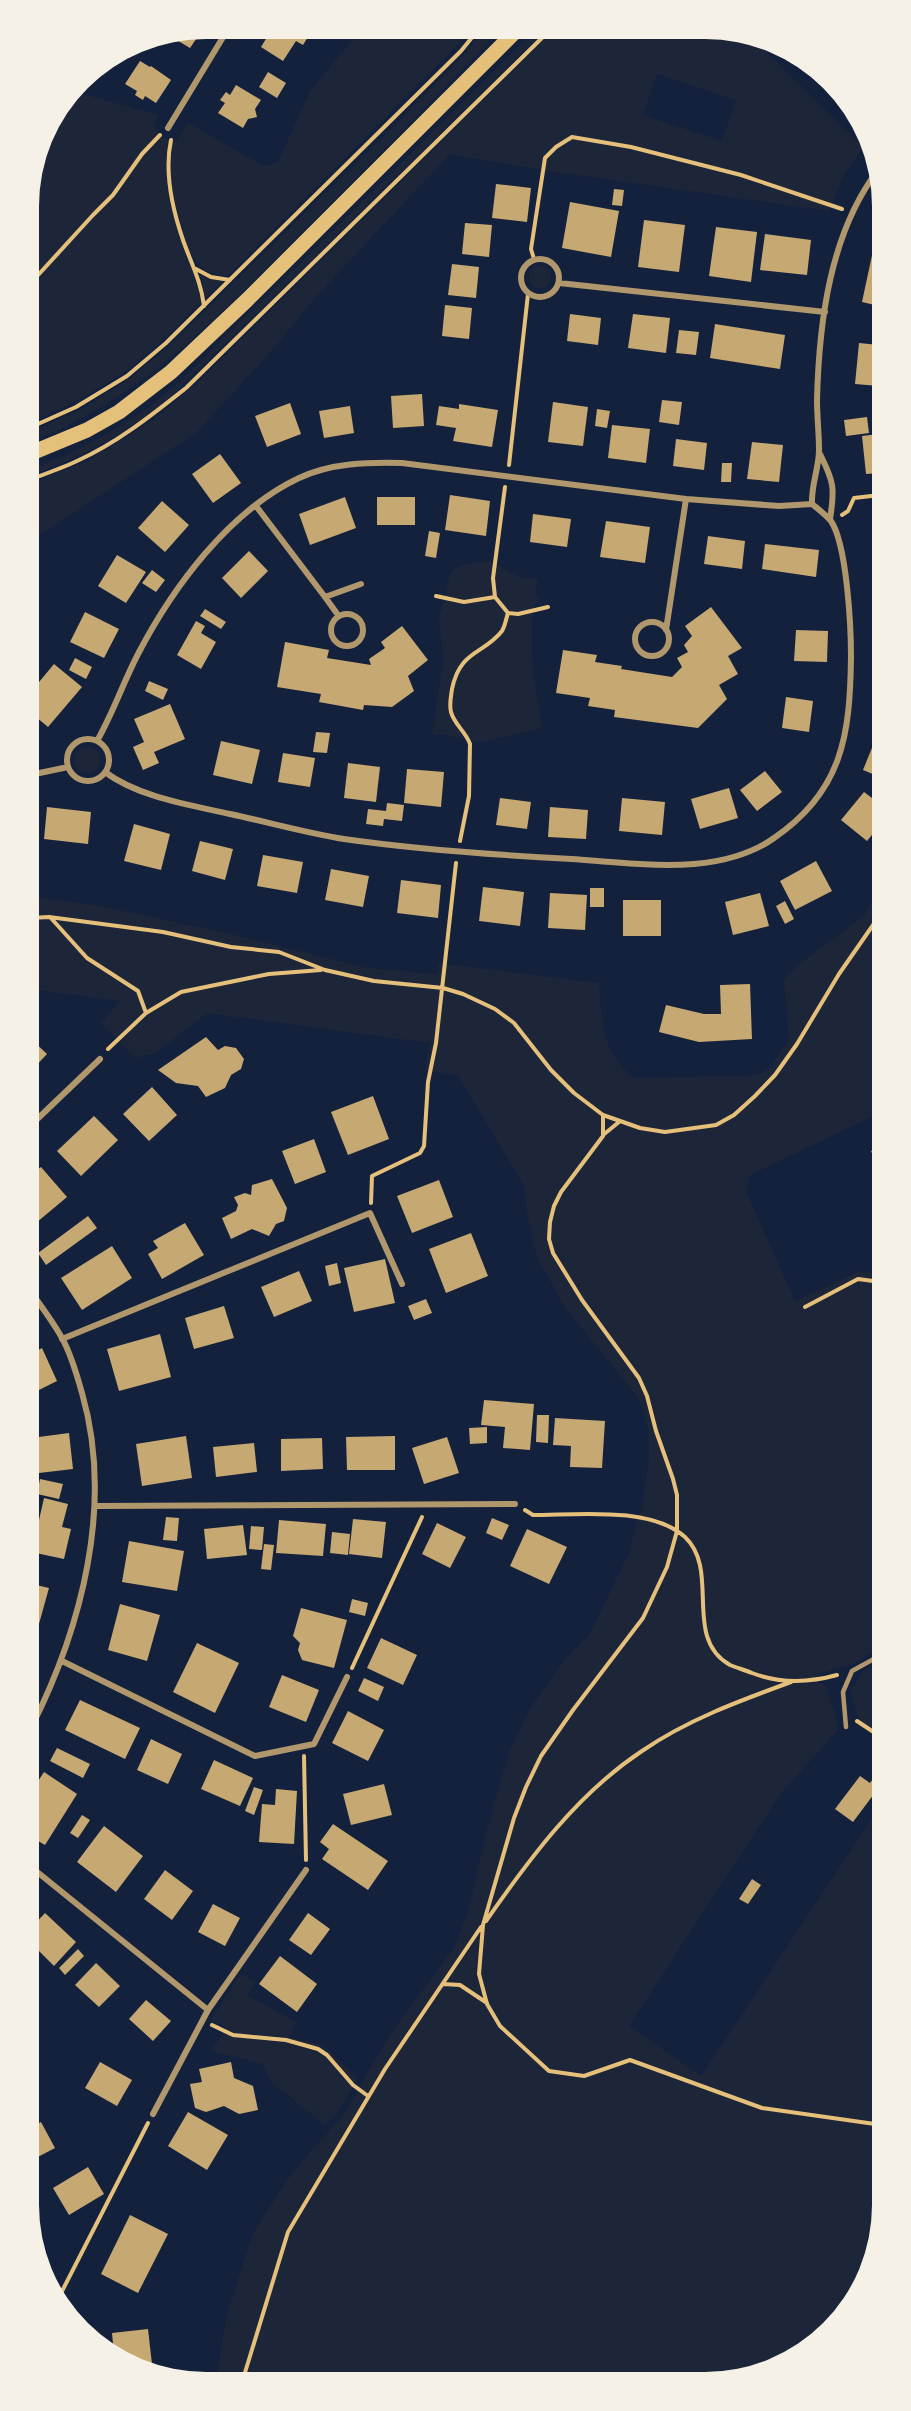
<svg xmlns="http://www.w3.org/2000/svg" width="911" height="2411" font-family="Manrope,sans-serif">
  <style>
    .green { fill: #1d2539; fill-rule: evenodd }
    .building { fill: #c6a872 }
    .lines { fill: none; stroke-linecap: round; stroke-linejoin: round }
    .path { stroke: #e5c07b; stroke-width: 4 }
    .service { stroke: #b1986c; stroke-width: 4.5 }
    .minor { stroke: #b1986c; stroke-width: 6 }
    .primary { stroke: #e5c07b; stroke-width: 15 }
  </style>
  <rect width="100%" height="100%" fill="#14213d"/>
  <path class="green" d="M361,30H472L228,276C203,273 202,269 188,250L199,287L200,303C176,327 152,353 124,372C94,393 63,408 29,423V194L47,127L78,87L79,93L159,115L154,124C157,136 165,141 177,141L188,123L264,166L278,162L310,91Z
    M484,30H498L477,55C418,115 360,174 301,233C222,313 138,403 29,442V432L78,411L128,380L168,347L388,132L463,56Z
    M535,31H544L312,260L167,400L132,426L84,454L29,476V470C82,450 132,423 175,386Z
    M553,31L740,32L750,36L863,147L844,175L829,211L549,171L450,154L313,300L276,346L197,432L45,532L29,536V484L85,462L149,423L197,383ZM657,74L736,100L722,141L643,115Z
    M529 277a11 11 0 1 1 22 0a11 11 0 1 1-22 0Z
    M200,273L210,279L223,282L205,298Z
    M491,561L519,577L538,580L535,595L540,596C538,601 535,604 534,609C528,643 536,695 543,728L481,742L443,734L432,735L443,660L439,619L451,572L461,565Z
    M74 760a13 13 0 1 1 26 0a13 13 0 1 1-26 0Z
    M880,888V1113L750,1175L746,1191L795,1301L860,1271L881,1273V1647L853,1664L818,1674L819,1683L827,1686L839,1729L781,1793L629,2026L701,2076L875,1814L882,1818V2217L869,2273L839,2322L794,2359L740,2379H216L227,2313L253,2233L287,2180L310,2152L342,2117L389,2036L455,1946L469,1908L486,1833L508,1754L530,1708L567,1657L590,1634L630,1550L636,1521L641,1512C647,1471 657,1437 638,1397L565,1308L537,1257L528,1218L524,1186L458,1075L425,1070L430,1043L207,1013L156,1053L135,1058L101,1023L120,1001L30,989V899L36,897L100,906L231,934L367,968L437,974L439,963L599,983C602,1024 601,1050 634,1078L757,1075L769,1069L789,1040L784,980L802,962L864,916Z
    M881,1660V1741L866,1729L856,1725L860,1722L850,1692L863,1671Z
    M241,1973L255,1983L247,1995L296,2022L289,2037L323,2045L358,2079L338,2112L325,2125L271,2082L263,2064L211,2051L226,2028L211,2019Z"/>
  <path class="building" d="M203,29L190,48L170,36Z
    M272,29L288,31L289,29H313L303,45L296,41L283,61L261,47Z
    M140,61L150,67L151,66L171,80L156,103L145,96L143,100L135,95L137,91L125,84Z
    M268,72L286,83L277,98L259,87Z
    M236,85L261,100L255,109L257,117L248,119L243,128L218,113L225,103L220,100L226,92L230,95Z
    M496,184L531,188L527,222L492,218Z
    M614,189L624,190L622,206L612,205Z
    M570,202L619,211L611,257L562,248Z
    M644,220L685,225L679,272L638,267Z
    M465,223L492,225L489,257L462,254Z
    M716,227L757,232L751,282L709,276Z
    M765,234L811,240L807,275L760,270Z
    M874,246L879,247V306L862,302Z
    M452,264L479,267L476,298L448,295Z
    M445,305L472,308L469,339L442,336Z
    M570,314L601,318L598,345L567,341Z
    M633,314L670,318L666,353L628,348Z
    M715,324L785,335L780,369L710,358Z
    M679,330L699,332L696,355L676,353Z
    M859,343L879,345V386L855,384Z
    M422,394L424,426L393,428L391,396Z
    M662,400L682,402L679,425L659,422Z
    M553,402L588,407L583,446L548,442Z
    M290,403L301,434L267,447L255,416Z
    M459,404L498,410L492,447L453,441L456,428L436,425L439,406L459,409Z
    M350,406L354,433L324,438L319,411Z
    M597,409L610,411L607,428L595,426Z
    M867,417L869,433L846,436L844,420Z
    M612,425L650,429L646,463L608,458Z
    M879,434V473L866,474L862,436Z
    M676,439L707,443L704,470L673,466Z
    M752,442L783,445L779,482L747,479Z
    M220,454L241,483L213,503L192,474Z
    M722,463H732L731,482H721Z
    M450,495L490,501L486,536L445,530Z
    M345,497L356,528L310,545L299,514Z
    M377,497H415V525H377Z
    M162,501L189,525L165,552L138,528Z
    M880,511V537H878L875,512Z
    M533,514L571,519L567,547L530,542Z
    M606,521L650,527L645,563L600,557Z
    M429,531L440,533L436,558L425,556Z
    M708,536L745,541L742,569L704,564Z
    M765,544L819,550L816,577L762,569Z
    M249,551L268,571L241,598L222,578Z
    M117,555L146,572L126,603L98,586Z
    M876,561H880V594L877,595Z
    M152,570L165,580L156,592L142,583Z
    M711,607L742,648L728,656L738,674L719,685L727,699L698,728L614,717L615,710L588,706L590,698L556,693L563,650L597,655L595,662L622,666L621,669L672,677L682,667L677,658L688,652L684,645L692,636L685,626Z
    M205,609L226,622L221,629L200,616Z
    M85,612L119,629L104,658L70,642Z
    M196,621L205,626L201,633L216,642L201,669L177,655Z
    M402,626L428,660L408,676L414,691L392,707L364,705L363,710L319,702L321,694L277,687L285,642L329,650L327,658L371,665L369,659L385,648L381,642Z
    M796,630L828,631L827,662L794,661Z
    M75,658L92,667L86,679L69,670Z
    M54,664L82,687L48,727L30,712V693Z
    M149,681L168,689L163,700L145,691Z
    M786,697L813,701L809,732L782,728Z
    M170,704L185,739L154,752L159,763L143,770L133,747L144,742L134,719Z
    M880,728V777L863,770Z
    M316,732L330,733L327,753L313,752Z
    M221,741L260,750L252,784L213,775Z
    M283,753L315,758L310,787L278,782Z
    M348,763L380,767L376,802L344,798Z
    M407,769L444,772L441,807L404,803Z
    M765,771L782,792L757,811L740,790Z
    M729,788L738,818L700,829L691,799Z
    M864,792L880,804V825L867,841L841,820Z
    M500,798L531,802L527,829L496,825Z
    M622,798L665,802L662,835L619,831Z
    M387,803L404,805L402,821L384,819L383,826L366,824L368,809L386,811Z
    M47,807L91,812L88,844L44,839Z
    M550,807L588,810L586,839L548,837Z
    M134,824L170,834L161,870L124,861Z
    M200,841L233,849L225,880L192,871Z
    M263,855L303,862L297,893L257,886Z
    M816,861L832,891L795,910L780,881Z
    M331,869L369,876L363,907L325,900Z
    M401,880L441,885L438,918L397,913Z
    M483,887L524,892L520,926L479,921Z
    M590,888H604V907H590Z
    M550,893L587,895L585,930L548,928Z
    M760,893L769,926L733,935L725,902Z
    M623,900H661V936H623Z
    M785,901L794,919L785,924L776,906Z
    M750,984L752,1039L699,1042L659,1032L666,1005L704,1014H721L720,985Z
    M206,1037L218,1050L225,1046L236,1048L244,1059L241,1069L231,1075L225,1088L206,1097L198,1086L176,1083L158,1070Z
    M30,1038L47,1054L30,1072Z
    M152,1087L177,1115L149,1141L123,1114Z
    M373,1096L389,1139L348,1155L331,1112Z
    M94,1116L118,1140L81,1176L57,1151Z
    M314,1139L326,1172L295,1184L282,1151Z
    M881,1147V1173L871,1151Z
    M41,1167L67,1197L30,1228V1175Z
    M272,1179L287,1208L284,1221L276,1224L269,1236L252,1229L231,1239L222,1218L236,1211L238,1205L234,1197L245,1193L251,1195L252,1185Z
    M439,1180L453,1217L412,1233L397,1196Z
    M88,1216L97,1228L46,1265L38,1253Z
    M185,1223L204,1255L162,1279L148,1254L158,1248L153,1241Z
    M471,1233L488,1276L446,1293L429,1249Z
    M112,1246L132,1278L82,1310L61,1278Z
    M385,1259L395,1303L354,1312L344,1268Z
    M337,1263L341,1283L329,1286L325,1266Z
    M299,1271L312,1301L274,1317L261,1287Z
    M426,1299L432,1313L414,1320L408,1306Z
    M224,1306L234,1338L194,1349L185,1318Z
    M160,1334L171,1377L119,1391L107,1349Z
    M42,1348L57,1381L31,1394V1354Z
    M484,1400L534,1404L530,1450L503,1448L505,1427L481,1425Z
    M537,1415H549L548,1443L536,1442Z
    M555,1418L605,1421L602,1468L570,1467L571,1446L553,1445Z
    M487,1427V1443L470,1444L469,1428Z
    M69,1433L73,1469L39,1473L37,1461L31,1462V1438Z
    M186,1436L192,1478L142,1486L136,1444Z
    M395,1436V1470H347L346,1437Z
    M447,1437L459,1473L424,1484L412,1448Z
    M322,1438L323,1469L281,1471V1439Z
    M254,1443L257,1472L216,1477L213,1447Z
    M40,1479L63,1484L59,1499L37,1494Z
    M44,1498L68,1504L62,1527L71,1529L64,1559L31,1552L33,1519L39,1520Z
    M166,1517L179,1518L177,1541L163,1540Z
    M492,1518L509,1525L502,1540L486,1533Z
    M353,1519L386,1522L382,1558L349,1554Z
    M279,1520L326,1524L323,1556L276,1553Z
    M437,1523L466,1537L450,1568L422,1554Z
    M243,1525L247,1555L207,1559L204,1529Z
    M251,1526L264,1527L262,1550L249,1549Z
    M527,1529L567,1547L549,1584L510,1566Z
    M332,1532L350,1534L348,1555L330,1553Z
    M129,1541L184,1551L177,1591L122,1582Z
    M264,1544L274,1545L271,1570L261,1569Z
    M32,1584L49,1588L37,1631L31,1630Z
    M352,1599L368,1603L365,1616L349,1612Z
    M120,1604L160,1615L147,1661L108,1650Z
    M301,1608L347,1620L334,1668L302,1660L298,1650L300,1643L293,1636Z
    M381,1638L417,1655L403,1685L367,1668Z
    M197,1643L239,1663L215,1713L173,1692Z
    M282,1675L319,1690L306,1722L269,1707Z
    M364,1678L384,1687L378,1701L358,1691Z
    M80,1700L140,1728L125,1759L65,1730Z
    M348,1711L384,1730L368,1761L332,1743Z
    M151,1739L182,1754L168,1784L137,1770Z
    M57,1748L90,1764L83,1778L50,1761Z
    M214,1760L253,1778L240,1806L201,1789Z
    M44,1772L77,1794L45,1845L31,1837V1792Z
    M878,1772L881,1774V1793L877,1790L853,1822L835,1809L860,1776L870,1783Z
    M384,1784L392,1815L351,1825L343,1794Z
    M254,1787L263,1790L254,1815L245,1811Z
    M276,1789L297,1791L294,1844L259,1842L262,1804L275,1805Z
    M82,1815L90,1820L78,1838L70,1833Z
    M333,1824L388,1861L368,1890L322,1859L329,1849L320,1842Z
    M104,1826L143,1856L116,1892L77,1862Z
    M165,1870L193,1891L172,1920L144,1899Z
    M752,1879L761,1885L748,1904L739,1899Z
    M213,1904L240,1918L225,1946L198,1932Z
    M45,1913L76,1942L54,1966L32,1944V1927Z
    M308,1913L330,1929L311,1955L289,1940Z
    M78,1949L84,1956L65,1975L59,1968Z
    M280,1956L317,1984L297,2012L259,1984Z
    M96,1963L120,1986L99,2007L75,1985Z
    M146,2000L171,2021L153,2041L129,2019Z
    M100,2062L132,2080L117,2106L85,2088Z
    M231,2062L234,2078L253,2086L258,2110L239,2114L224,2106L206,2112L195,2108L190,2084L202,2082L199,2069Z
    M188,2112L228,2135L207,2170L168,2146Z
    M41,2122L55,2148L32,2160V2127Z
    M88,2167L104,2194L69,2215L53,2188Z
    M130,2215L168,2234L138,2293L101,2274Z
    M148,2329L153,2373L127,2364L114,2355L112,2333Z"/>
  <g class="lines">
    <path class="path" d="M171,140C164,173 172,208 183,240C191,263 201,281 204,306
      M534,259L531,249L545,158L556,147L572,137L631,147L741,175L842,209
      M196,269L211,277L230,280
      M29,285L93,215L113,195L142,154L160,135
      M29,428L76,407L127,376L166,343L461,51L478,30
      M509,465L528,294
      M29,480C45,474 62,468 77,461C117,443 152,415 186,388L549,31
      M842,515L848,511L854,498L880,495
      M436,596L464,602L495,597
      M508,613L518,614L548,607
      M460,841L469,796L470,744C466,732 454,724 451,712C449,704 451,697 452,689C460,650 483,655 502,631C505,626 506,619 508,613L495,597L493,578L505,487
      M50,917L87,958L138,991L146,1013
      M30,918L49,917L163,932L231,947L279,952L325,970L374,981L443,988L463,994L495,1009L514,1023L551,1070L574,1093L603,1115L640,1128L665,1132L716,1125L734,1115L755,1096L775,1075L797,1044L839,974L880,915
      M108,1049L146,1013L181,992L269,974L321,970
      M603,1115V1136L561,1192L554,1206L550,1222L549,1239L553,1253L582,1300L639,1378L647,1396L656,1431L673,1479L677,1495V1531L667,1567L643,1618L573,1710L541,1756L526,1787L514,1818L483,1925L479,1974L487,2004L500,2026L549,2071L584,2076L630,2060L762,2108L882,2125
      M603,1135L619,1122
      M371,1203L372,1176L420,1153L424,1146L428,1082L436,1043L456,863
      M805,1307L858,1279L881,1282
      M525,1510L533,1515C576,1515 651,1506 685,1537C721,1571 682,1638 730,1665C737,1668 745,1670 752,1673C781,1684 808,1683 837,1675
      M352,1668L422,1517
      M857,1721L881,1737
      M304,1756L306,1860
      M486,1921C530,1858 577,1794 642,1751C687,1720 739,1701 791,1682
      M443,1984L460,1985L487,2003
      M212,2025L233,2035L286,2040L318,2049L327,2055L353,2085L368,2096
      M57,2301L148,2123
      M243,2379L288,2232L385,2069L481,1927"/>
    <path class="service" d="M846,1727L843,1692L852,1671L881,1655"/>
    <path class="minor" d="M168,128L228,29
      M521 278a19 19 0 1 1 38 0a19 19 0 1 1-38 0Z
      M559,283L825,312
      M820,454C834,482 835,488 830,519
      M256,506L325,597L361,584
      M325,597L338,615
      M331 630a16 16 0 1 1 32 0a16 16 0 1 1-32 0Z
      M635 639a17 17 0 1 1 34 0a17 17 0 1 1-34 0Z
      M666,630L686,499
      M67 760a21 21 0 1 1 42 0a21 21 0 1 1-42 0Z
      M97,741C113,713 123,683 138,654C173,587 229,511 299,478C331,463 368,462 402,463L686,499L779,506L812,504
      M105,772C138,797 190,805 230,814C268,822 306,833 344,839C420,850 496,855 572,859C612,862 654,867 694,864C721,862 752,854 774,838C843,791 850,734 851,657C851,627 847,545 831,521C826,515 818,509 812,504C811,485 819,468 819,450C819,433 817,416 817,400C819,322 830,233 878,170
      M30,775L68,767
      M30,1126L100,1059
      M31,1292C42,1307 53,1322 62,1338C71,1354 77,1375 82,1393C114,1504 82,1627 31,1728
      M62,1339L370,1213L402,1284
      M96,1506L515,1504
      M62,1661L255,1756L314,1744L347,1677
      M31,1867L208,2010
      M153,2114L208,2010L306,1870"/>
    <path class="primary" d="M29,454L87,430L119,412L171,372L247,300L516,31"/>
  </g>
  <path d="M0 0H911V2411H0ZM206 39H705A167 167 0 0 1 872 206V2205A167 167 0 0 1 705 2372H206A167 167 0 0 1 39 2205V206A167 167 0 0 1 206 39Z" fill="#f6f1e7" fill-rule="evenodd"/>
</svg>
